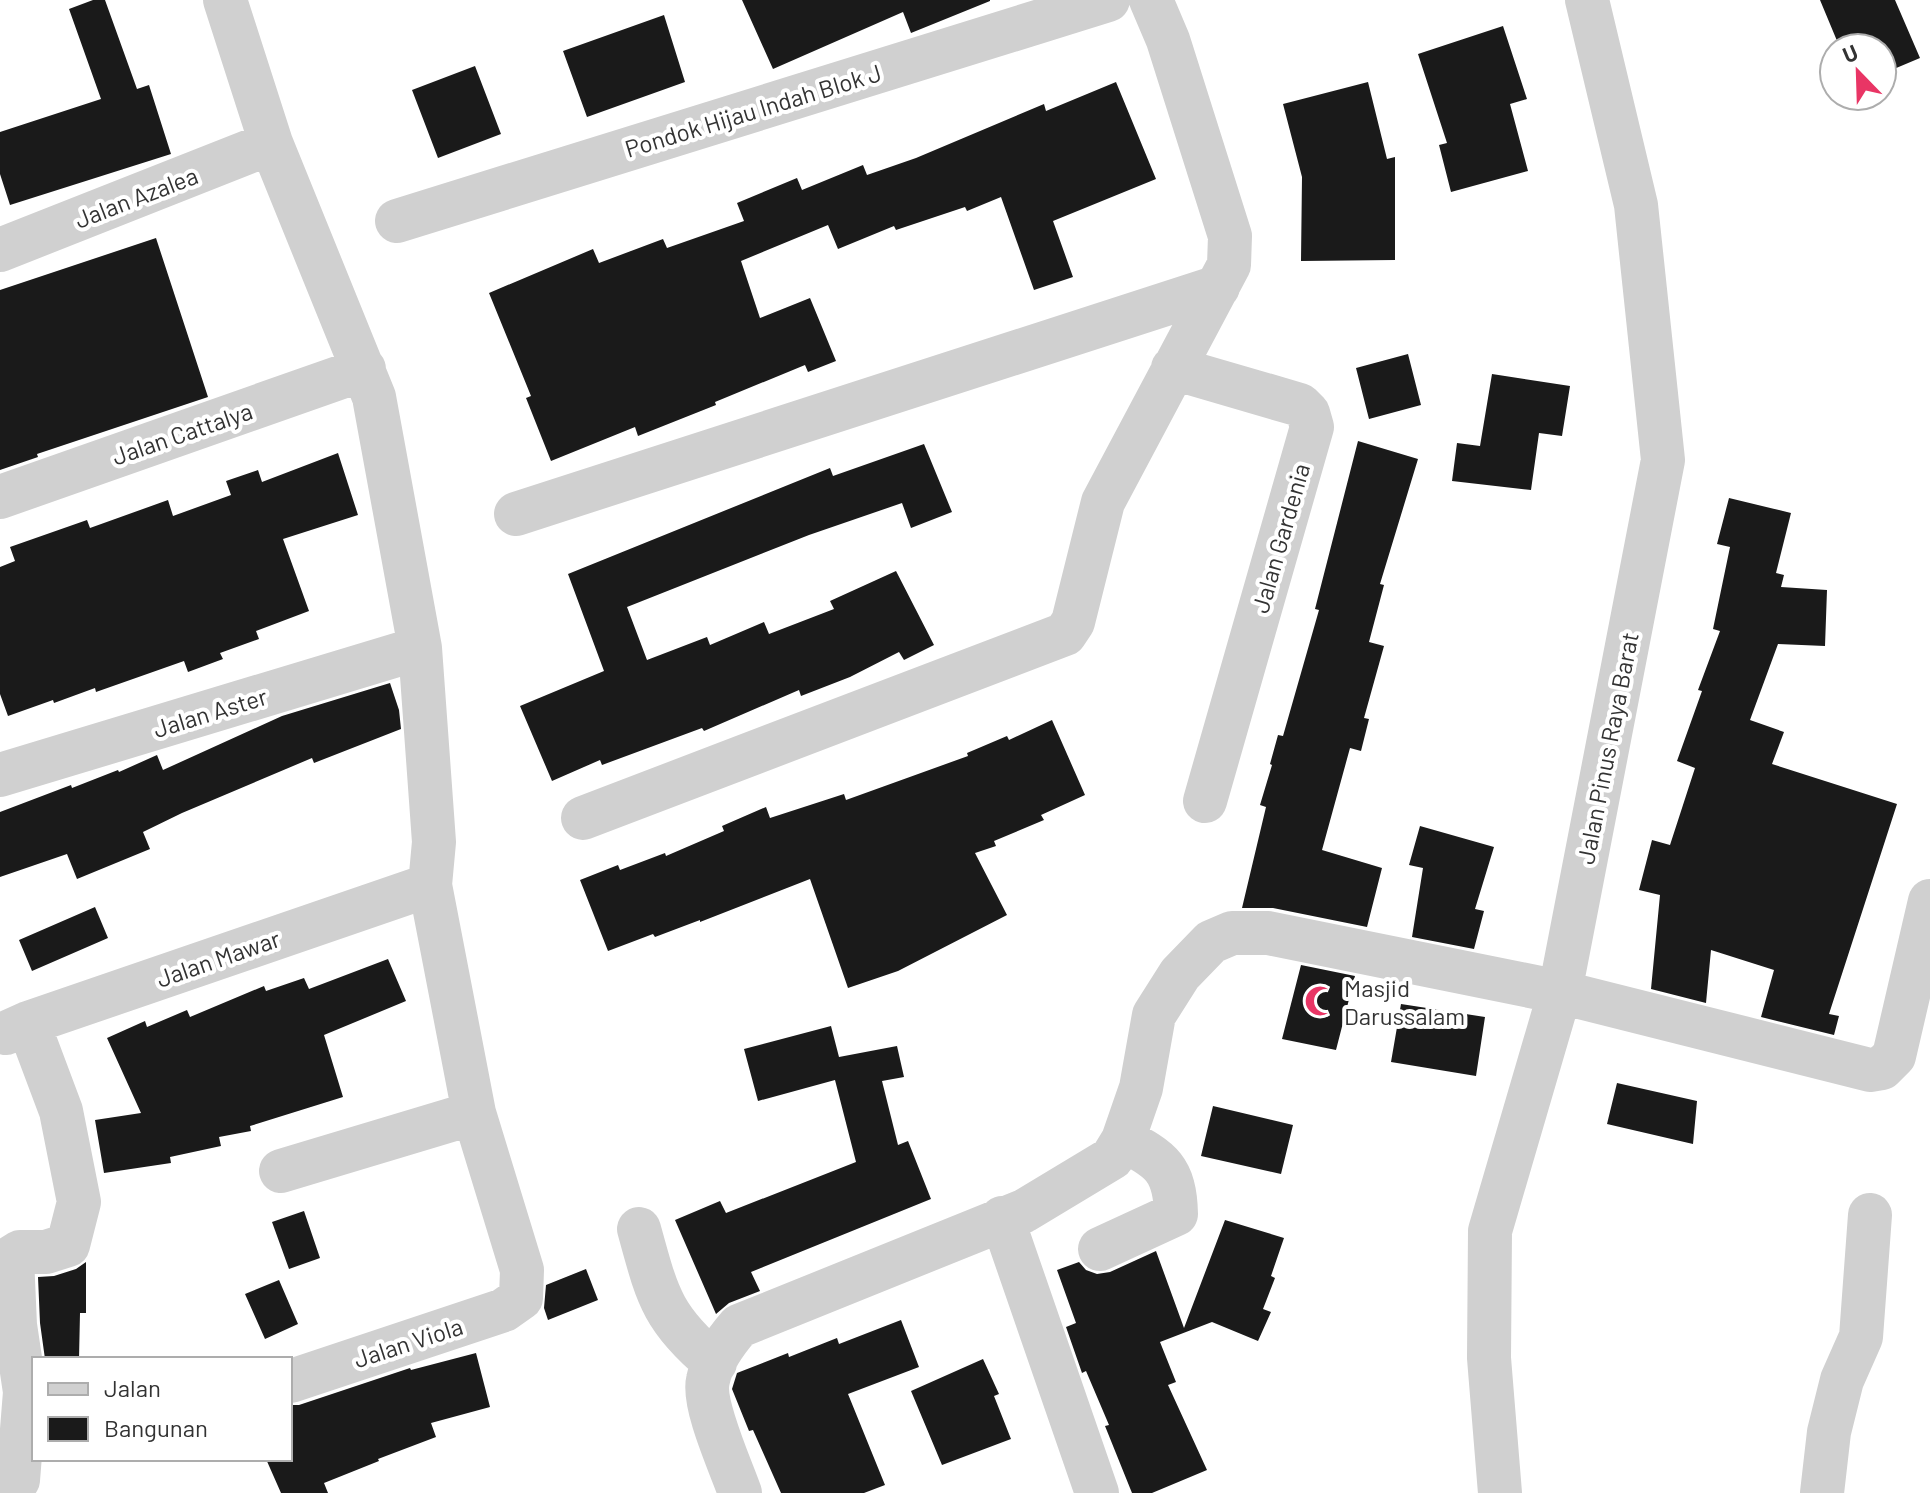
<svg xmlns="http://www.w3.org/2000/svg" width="1930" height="1493" font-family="Barlow,sans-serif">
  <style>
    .building { fill: #1a1a1a }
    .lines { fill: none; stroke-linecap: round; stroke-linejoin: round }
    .minor { stroke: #d0d0d0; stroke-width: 44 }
    .labels { text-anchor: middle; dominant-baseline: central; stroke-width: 8; stroke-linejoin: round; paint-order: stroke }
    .street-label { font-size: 24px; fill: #333; stroke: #fff }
    .poi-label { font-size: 24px; fill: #333; stroke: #fff; text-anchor: start }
  </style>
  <rect width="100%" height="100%" fill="#fff"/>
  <path class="building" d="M93,0H105L137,89L149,85L171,154L10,205L0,174V132L101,99L69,9Z
    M742,0H990V1L911,33L903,12L773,69Z
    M1820,0H1895L1920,58L1882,74V48H1840Z
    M664,15L685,82L587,117L563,51Z
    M1503,26L1527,99L1510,104L1528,171L1451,192L1439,145L1447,143L1418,54Z
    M475,66L501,134L438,158L412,90Z
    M1116,82L1156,179L1053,221L1073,277L1034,290L1001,197L967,211L965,207L896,230L894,226L838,249L828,225L741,261L760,318L810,298L836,361L808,372L805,365L715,402L716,405L638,436L635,427L551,461L526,398L531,396L489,293L593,249L599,263L663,239L667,248L744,221L737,203L797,178L802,190L863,165L867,175L916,158L1044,104L1046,111Z
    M1368,82L1387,159L1395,157V260L1301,261L1302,177L1283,104Z
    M156,238L208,397L37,454L38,457L0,470V290Z
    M1408,354L1421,405L1369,419L1356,368Z
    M1492,374L1570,386L1562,436L1539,433L1531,490L1452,481L1457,443L1480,446Z
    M1358,441L1418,459L1380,584L1384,585L1369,642L1384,646L1364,718L1369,719L1361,751L1350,748L1322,850L1382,868L1367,927L1273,908H1242L1266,807L1260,805L1272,765L1270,764L1278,735L1283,736L1319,610L1315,609Z
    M924,444L952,512L911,528L902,503L809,535L627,607L647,660L707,637L710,645L764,622L769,634L834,609L830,601L896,571L934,645L904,660L899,652L850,677L801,696L799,690L704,731L702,728L602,765L600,760L552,781L520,706L604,671L568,574L830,468L833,476Z
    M338,453L358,515L283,539L309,611L256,631L259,639L220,653L223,659L188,672L184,661L96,692L95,688L54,703L53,700L8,716L0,694V567L15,561L10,547L87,520L90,528L168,500L173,516L231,495L226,481L258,470L262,482Z
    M1729,498L1791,513L1776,573L1784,575L1781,587L1827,590L1825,646L1778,644L1750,720L1784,732L1772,764L1897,804L1829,1014L1839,1016L1834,1035L1761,1017L1774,970L1711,950L1706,1003L1651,989L1660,895L1639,890L1652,840L1670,845L1695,768L1677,761L1702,691L1698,690L1720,631L1713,629L1730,547L1717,544Z
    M390,683L399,710L401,729L314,763L312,758L182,813L143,832L150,849L77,879L67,854L0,877V812L71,785L72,788L118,770L119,772L157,755L163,770L282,716Z
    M1052,720L1085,795L1041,815L1044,820L994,841L996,846L975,853L1007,915L898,971L848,988L810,879L700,922V920L655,937L653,934L608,951L580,880L618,865L620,870L665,853L666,856L724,831L722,826L766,807L770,818L844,794L846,800L968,756L967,753L1007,736L1009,740Z
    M1420,826L1494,847L1475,909L1484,911L1474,949L1412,937L1423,868L1409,865Z
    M95,907L108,938L32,971L19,940Z
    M388,959L406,1001L324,1035L343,1097L250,1126L251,1131L219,1137L221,1146L170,1157L171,1163L104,1173L95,1120L141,1113L107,1038L145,1021L147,1027L187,1010L190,1017L264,986L266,991L304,978L309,989Z
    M1301,965L1355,976L1336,1050L1282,1039Z
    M1401,1004L1485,1017L1476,1076L1391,1062Z
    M831,1026L839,1057L897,1046L904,1077L882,1081L898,1145L908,1141L931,1199L751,1272L760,1291L729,1303L716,1314L675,1220L720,1201L726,1213L856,1162L835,1080L758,1101L744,1049Z
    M1617,1083L1697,1101L1693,1144L1607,1124Z
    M1213,1106L1293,1125L1281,1174L1201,1156Z
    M304,1211L320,1258L289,1269L272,1222Z
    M1225,1220L1284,1238L1271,1276L1275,1278L1263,1309L1271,1312L1258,1341L1212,1322L1160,1342L1176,1382L1168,1385L1207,1470L1152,1493H1132L1105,1426L1109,1425L1086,1371L1082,1373L1066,1327L1076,1323L1057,1270L1079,1262L1086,1270L1097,1274L1110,1272L1156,1251L1184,1328Z
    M86,1262V1313H80L79,1359H45L40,1323L38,1277L54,1276L76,1269Z
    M586,1269L598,1300L548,1320L544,1308L546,1285Z
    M279,1280L298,1324L265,1339L245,1294Z
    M901,1320L919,1367L848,1394L885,1485L864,1493H781L753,1430L749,1431L732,1389L737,1373L788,1353L789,1357L837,1338L839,1344Z
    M476,1353L490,1407L431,1423L436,1437L378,1459L379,1461L324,1483L328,1493H281L266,1459H290V1405H299L410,1368L411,1370Z
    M983,1359L999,1394L994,1396L1011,1439L942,1465L911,1391Z"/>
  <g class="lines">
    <path class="minor" d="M225,0L271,143L374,397L420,648L434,842L430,885L474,1113L522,1270L521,1298L504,1310L291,1381
      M397,221L1108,0
      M0,250L271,143
      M1173,368L1300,405L1308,413L1312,427L1205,801
      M0,497L364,369
      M516,514L1218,287
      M0,775L420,648
      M583,818L1065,634L1073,622L1103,502L1229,265L1230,236L1168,40L1151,0
      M6,1033L28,1023L430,885
      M281,1171L474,1113
      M1002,1218L1097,1493
      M639,1229C657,1294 661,1318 715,1363
      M1100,1249L1176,1214C1175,1169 1161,1159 1123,1140
      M0,1478L18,1480L25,1392L15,1325L12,1257L20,1252H46L68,1245L79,1202L61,1111L28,1023
      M740,1493C731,1467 702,1404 708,1380C712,1360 726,1341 739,1326L1024,1211L1112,1158L1123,1140L1141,1088L1154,1015L1180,974L1211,942L1232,933H1268L1560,992L1870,1070L1882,1068L1894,1056L1930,901
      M1500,1493L1489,1358L1490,1231L1560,992L1663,460L1636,205L1587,0
      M1822,1493L1829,1432L1842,1380L1861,1337L1870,1215"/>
  </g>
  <defs>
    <g id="mosque-bare" transform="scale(2.4)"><path d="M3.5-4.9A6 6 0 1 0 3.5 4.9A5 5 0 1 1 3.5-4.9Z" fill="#e93565" stroke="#fff" stroke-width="2.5" paint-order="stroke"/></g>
  </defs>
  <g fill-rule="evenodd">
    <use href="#mosque-bare" x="1320" y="1001"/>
  </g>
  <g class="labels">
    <g class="street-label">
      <text transform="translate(753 110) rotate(-17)">Pondok Hijau Indah Blok J</text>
      <text transform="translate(136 197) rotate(-21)">Jalan Azalea</text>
      <text transform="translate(182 433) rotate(-19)">Jalan Cattalya</text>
      <text transform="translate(1280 538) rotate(-74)">Jalan Gardenia</text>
      <text transform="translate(210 712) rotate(-17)">Jalan Aster</text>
      <text transform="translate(1607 748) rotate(-79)">Jalan Pinus Raya Barat</text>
      <text transform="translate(218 958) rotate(-19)">Jalan Mawar</text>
      <text transform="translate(408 1342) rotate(-18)">Jalan Viola</text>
    </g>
    <g class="poi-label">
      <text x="1344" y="987">Masjid<tspan x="1344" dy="28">Darussalam</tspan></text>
    </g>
  </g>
  <rect x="32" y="1357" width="260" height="104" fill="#ffffff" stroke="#adadad" stroke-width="2"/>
  <rect x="48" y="1383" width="40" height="12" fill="#d0d0d0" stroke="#adadad" stroke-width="2"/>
  <text x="104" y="1397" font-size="24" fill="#333333">Jalan</text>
  <rect x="48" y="1417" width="40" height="24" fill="#1a1a1a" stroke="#adadad" stroke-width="2"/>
  <text x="104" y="1437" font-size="24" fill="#333333">Bangunan</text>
  <g transform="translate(1858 72) rotate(337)"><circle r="38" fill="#ffffff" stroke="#adadad" stroke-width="2"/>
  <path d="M0-6L14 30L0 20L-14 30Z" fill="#e93565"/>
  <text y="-12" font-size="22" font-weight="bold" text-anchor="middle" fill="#333333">U</text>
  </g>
</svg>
